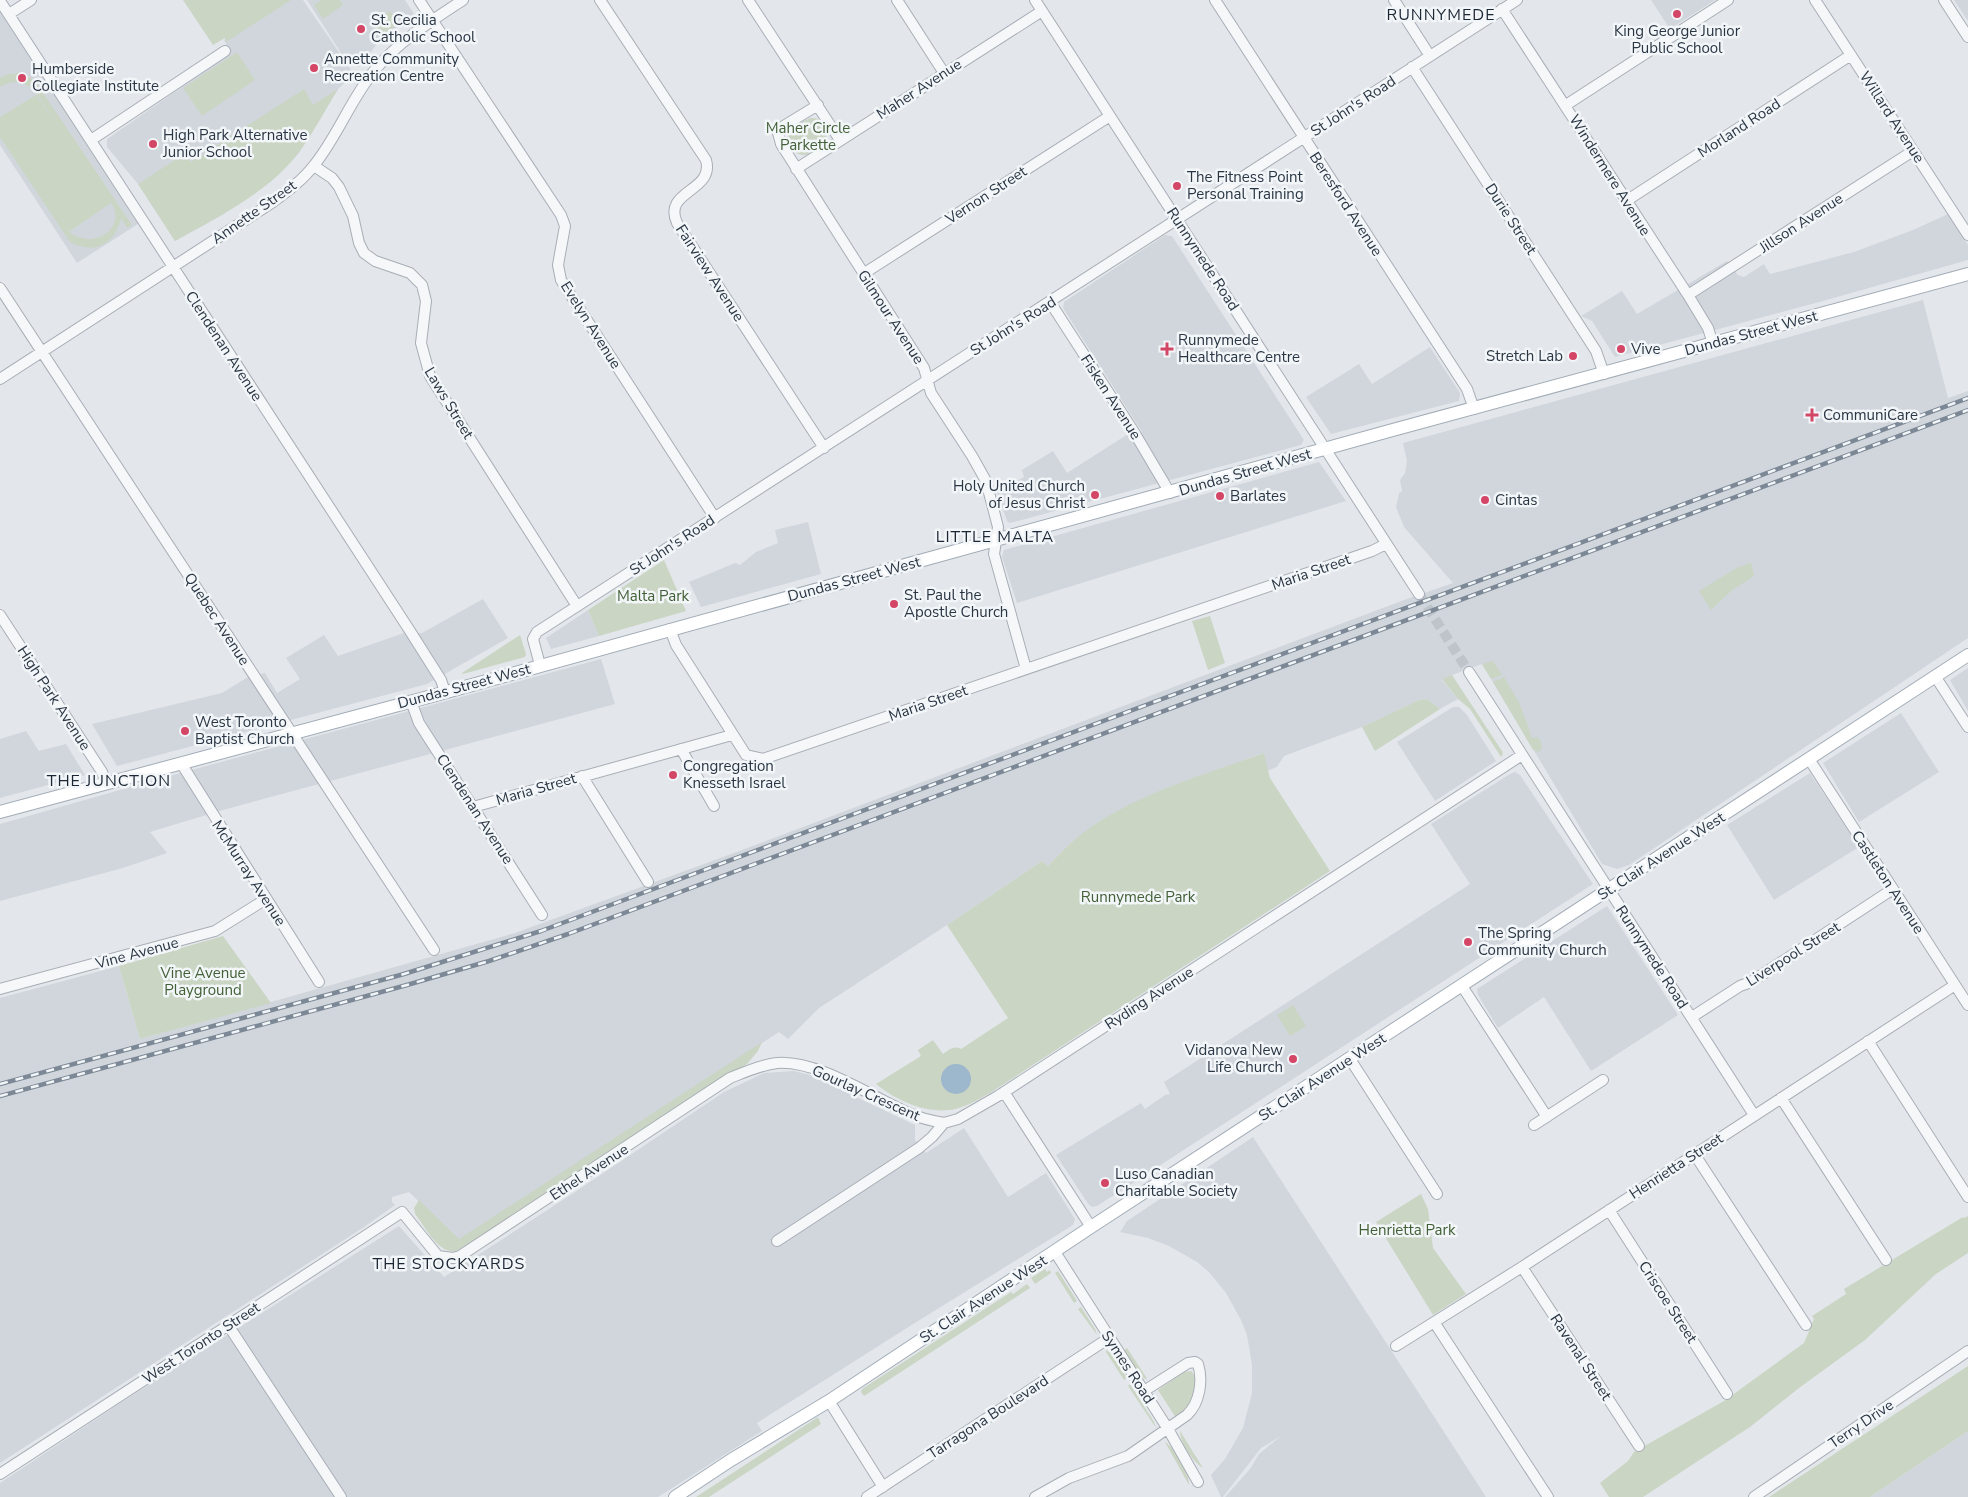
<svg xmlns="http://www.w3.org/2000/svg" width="1968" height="1497" font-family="'Nunito Sans',sans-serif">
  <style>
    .built { fill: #d1d6dd }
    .green { fill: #cad5c4; fill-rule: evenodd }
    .water { fill: #9db8cc }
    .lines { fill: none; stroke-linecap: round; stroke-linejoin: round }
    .minor-tunnel { stroke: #bec4ca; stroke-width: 10; stroke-dasharray: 10 5; stroke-linecap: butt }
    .minor-casing { stroke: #a8aeb6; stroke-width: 12 }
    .major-casing { stroke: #a2acb7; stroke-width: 14 }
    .minor { stroke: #f6f7f9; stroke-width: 10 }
    .major { stroke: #fff; stroke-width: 12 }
    .rail-casing { stroke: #7c8895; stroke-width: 4.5 }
    .rail { stroke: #f3f6f8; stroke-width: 2.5; stroke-dasharray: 8; stroke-linecap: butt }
    .poi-dot { fill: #d34666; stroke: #f3f6f8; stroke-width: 2 }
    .labels { text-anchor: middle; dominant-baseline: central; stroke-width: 5; stroke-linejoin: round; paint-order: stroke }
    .poi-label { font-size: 15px; fill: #2a3644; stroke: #f3f6f8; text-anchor: start }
    .street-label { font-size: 15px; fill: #2a3644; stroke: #f3f6f8 }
    .park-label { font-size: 15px; fill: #426037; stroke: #f3f6f8 }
    .neighbourhood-label { font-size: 16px; letter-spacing: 1px; fill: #1c2735; stroke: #f3f6f8 }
  </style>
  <rect width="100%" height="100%" fill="#e3e7eb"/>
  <path class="built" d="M288,0H303L354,74L338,89L299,153L270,182L222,215L175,241L138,184L107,147V139L231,53L224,40Z
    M307,0H405L414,14L377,44L359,67L348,64Z
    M1651,0H1715L1670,29Z
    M1954,0H1968V21Z
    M0,10L138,224L77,263L0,145Z
    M1948,214L1968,245V260L1823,301L1615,357L1592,321L1581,316L1622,291L1637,314L1727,261L1738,275L1744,277L1764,264L1770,274L1854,252L1913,230Z
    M1165,235L1172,236L1304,440L1301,445L1010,523L1007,521L997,492L1024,477L1022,470L1053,451L1067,473L1128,434L1132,440L1142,432L1063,308L1064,302Z
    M1923,300L1948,398L1968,391V638L1629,865L1617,869L1602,864L1482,664L1452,675L1442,680L1458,699L1440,709L1427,699L1419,700L1362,727L1284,756L1277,767L1267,771L1263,753L1146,798L1110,816L1073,841L1048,866L1042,861L947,925L819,1008L788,1039L779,1032L459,1240L409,1192L392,1197V1202L395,1205L364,1227L0,1463V998L119,966L140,1039L515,933L734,853L1404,600L1453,583L1404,527L1396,507L1399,493L1402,491L1400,480L1405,473L1407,461L1403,443Z
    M1430,347L1460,393L1459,401L1331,434L1306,397L1359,364L1372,384Z
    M1319,462L1346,501L1017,603L1002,557L1004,550Z
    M808,522L821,574L701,607L689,582L735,563L740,565L756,552L778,543L775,530Z
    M483,599L508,638L427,684L117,766L92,724L222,693L248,677L265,673L277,693L300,679L286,658L324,635L338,656L404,633H422Z
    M588,610L599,636L551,649L546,638Z
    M601,659L615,704L223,810L150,832L167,853L123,868L0,901V824L173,775Z
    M1968,668V711L1950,680Z
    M1453,707H1459L1467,715L1496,761L1435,801L1397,742Z
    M1901,713L1939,772L1859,822L1823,763Z
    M26,731L39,751L66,744L85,775L0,798V739Z
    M1515,772L1520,775L1593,884L1156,1168L1097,1206L1092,1207L1089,1205L1056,1155L1141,1103L1145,1109L1165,1095L1170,1094L1164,1082L1470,884L1431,824L1510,774Z
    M1810,773L1859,847L1774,900L1727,825Z
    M1607,906L1678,1015L1591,1071L1544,997L1498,1028L1478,995L1477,989Z
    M794,1071L810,1075L915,1125V1140L926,1153L964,1128L1008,1197L1046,1173L1075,1219L1073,1225L910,1326L757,1423L762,1431L658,1497H0V1483L128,1398L399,1226L444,1277L575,1192L724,1092L764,1073Z
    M1253,1137L1468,1469L1486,1497H1225L1250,1469L1259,1454L1281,1436L1261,1448L1223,1497H1221L1211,1475L1225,1459L1243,1428L1252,1393V1365L1247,1335L1241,1320L1226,1293L1209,1272L1197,1262L1169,1246L1148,1238L1120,1232L1127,1221Z
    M1968,1431V1497H1870Z"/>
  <path class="green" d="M183,0H291L226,42L225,38L213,45Z
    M322,0H340L343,5L323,19L314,5Z
    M390,11L400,23L381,36L372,23Z
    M237,52L255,80L202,116L183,88Z
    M18,73L27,76L35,81L132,225L127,228L121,218C115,245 94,255 70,242L0,137V117L36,95L63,133L33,89C22,81 11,80 0,87V78L8,74ZM25,163L70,231L111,203C127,224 98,251 71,233Z
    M304,89L313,105L338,89C325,110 314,132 299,152C271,191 216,218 175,241L138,184L184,154L191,162Z
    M810,118C848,117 815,173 791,149L788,135L796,125Z
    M664,560L686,611L599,636L588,610Z
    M1751,563L1754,576L1731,591L1711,610L1699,591L1738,567Z
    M1210,616L1225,663L1208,670L1192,621Z
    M520,635L526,654L525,657L463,674L462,673Z
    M1493,661L1502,675L1491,679L1482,664Z
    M1452,675L1502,751L1503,754L1501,757L1470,709L1458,699L1442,679Z
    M1504,677L1520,704L1532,738L1537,737L1540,740L1542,748L1539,752L1533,750L1493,682Z
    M1427,699L1440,709L1375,751L1362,727L1419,700Z
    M1264,753L1270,778L1330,871L990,1093C979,1099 968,1106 955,1109C928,1115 897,1101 876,1084L921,1056L918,1050L933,1040L943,1054C949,1050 954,1045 961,1049L1008,1018L947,925L1042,861L1048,866C1056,858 1064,849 1073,841C1124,797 1201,776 1264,753Z
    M223,936L271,1003L140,1039L119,966Z
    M1293,1005L1306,1026L1290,1036L1277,1015Z
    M762,1042L758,1051L747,1064L457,1251C438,1255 425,1226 415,1214L414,1208L419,1200L459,1239Z
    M1421,1194L1428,1209L1433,1248L1466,1294L1433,1315L1376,1222Z
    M1968,1216V1253L1936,1274L1865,1340L1799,1388L1750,1427L1643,1497H1609L1600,1483L1628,1461L1634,1452L1724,1401L1804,1343L1814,1319L1812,1316L1846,1294L1844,1289L1963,1217L1964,1218Z
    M1045,1269L1047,1272L1050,1270L1051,1273L1035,1284L1031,1278Z
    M1058,1271L1077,1301L1074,1303L1055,1273Z
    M1027,1284L1030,1288L864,1396L861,1392L862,1389L1011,1292L1013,1294Z
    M1081,1307L1095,1329L1097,1335L1078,1309Z
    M1127,1348L1146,1377L1147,1380L1141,1376L1124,1350Z
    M1106,1350L1111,1353L1127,1378L1124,1380L1106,1352Z
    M1968,1366V1431L1870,1497H1769Z
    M1191,1371L1196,1377C1195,1396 1192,1406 1176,1418L1158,1390L1184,1372Z
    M1130,1384L1154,1422L1156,1428L1128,1386Z
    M818,1417L821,1424L709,1497H696Z
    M1180,1431L1203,1468C1193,1462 1180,1442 1180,1431Z
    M1165,1442C1175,1448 1190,1474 1189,1485Z"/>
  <path class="water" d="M941 1079a15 15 0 1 1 30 0a15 15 0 1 1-30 0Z"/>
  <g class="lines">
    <path class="minor-tunnel" d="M1419,594L1469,672"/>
    <g class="minor-casing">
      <path id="minor" d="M419,0L561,215L565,226L558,265L561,280L715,518
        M600,0L706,160C715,192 662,190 677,223L824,448
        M748,0L840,140
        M897,0L944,73
        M1035,0L1419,594
        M1215,0L1467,389L1474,409
        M1394,0L1430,56
        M1815,0L1968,235
        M1944,0L1968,37
        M0,1L410,631L441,680L445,692
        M1502,9L1688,295L1708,328L1713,344
        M9,14L31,0
        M1412,67L1596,351L1604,374
        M818,105L782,127L778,133L781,144L924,368L931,393L972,456L986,481L998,527L994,554L1026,669
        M1566,105L1728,0
        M91,140L225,51
        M314,166L332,178L339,187L353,216L359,243L364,253L375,261L410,273L422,285L426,301L421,343L430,376L577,606
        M796,169L1042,11
        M1626,201L1851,55
        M863,274L1110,116
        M0,288L434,950
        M1688,295L1913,151
        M1050,302L1134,432L1170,493
        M0,379L273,202C288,191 304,179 315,164C338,135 351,99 374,71C399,41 431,21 463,0
        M0,615L102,772L106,783
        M670,629L676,645L746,755L763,759L1372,551L1386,544
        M540,665L533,639L537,632L1517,0
        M1469,672L1754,1115
        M1935,676L1968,727
        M411,701L419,723L542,915
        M681,749L714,806
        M1809,759L1968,1005
        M181,763L319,982
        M582,776L648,882
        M473,807L732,735
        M1462,986L1547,1117
        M0,989L215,931L266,899
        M1692,1017L1740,986L1751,982L1893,889
        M1868,1041L1968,1197
        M1350,1059L1437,1194
        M1004,1092L1091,1227
        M1781,1098L1886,1260
        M1534,1125L1603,1080
        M1695,1155L1806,1325
        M1609,1210L1727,1394
        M777,1241L919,1148L932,1137L944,1123L958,1119L998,1096L1522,755
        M1055,1252L1168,1429L1198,1482
        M1522,1267L1639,1446
        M1434,1322L1548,1497
        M228,1325L341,1497
        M1396,1346L1522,1267L1955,985
        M829,1401L883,1487
        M0,1474L402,1212L438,1256L453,1258L460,1256L730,1078C745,1072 760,1065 777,1063C819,1060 873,1098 911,1114C922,1119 933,1121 944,1123
        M867,1497L1109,1338
        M1035,1497L1069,1478L1128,1456L1187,1415C1200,1403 1203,1380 1198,1364L1195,1362L1188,1363L1144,1391
        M1754,1497L1968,1351"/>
    </g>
    <g class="major-casing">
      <path id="major" d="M0,812L432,696L1389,431L1968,274
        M675,1497L731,1460L829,1401L1091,1227L1968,655"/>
    </g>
    <use href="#minor" class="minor"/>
    <use href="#major" class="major"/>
    <g class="rail-casing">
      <path id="rail" d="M0,1084L404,974L541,931L1968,398
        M0,1096L407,985L489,961L568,934L1968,410"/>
    </g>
    <use href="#rail" class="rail"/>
  </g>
  <g class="poi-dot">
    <circle cx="1677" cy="14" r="5"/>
    <circle cx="361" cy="29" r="5"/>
    <circle cx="314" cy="68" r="5"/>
    <circle cx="22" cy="78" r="5"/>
    <circle cx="153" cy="144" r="5"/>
    <circle cx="1177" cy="186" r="5"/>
    <path d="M1164.5 341.5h5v5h5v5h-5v5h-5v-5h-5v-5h5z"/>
    <circle cx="1621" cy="349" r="5"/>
    <circle cx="1573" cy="356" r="5"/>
    <path d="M1809.5 407.5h5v5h5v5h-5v5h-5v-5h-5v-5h5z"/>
    <circle cx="1095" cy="495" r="5"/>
    <circle cx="1220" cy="496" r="5"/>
    <circle cx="1485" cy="500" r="5"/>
    <circle cx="894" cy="604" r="5"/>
    <circle cx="185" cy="731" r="5"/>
    <circle cx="673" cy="775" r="5"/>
    <circle cx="1468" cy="942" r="5"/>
    <circle cx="1293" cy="1059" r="5"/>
    <circle cx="1105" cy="1183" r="5"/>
  </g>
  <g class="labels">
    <g class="poi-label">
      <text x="371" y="20">St. Cecilia<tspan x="371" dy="17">Catholic School</tspan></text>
      <text x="1677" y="31" text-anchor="middle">King George Junior<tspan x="1677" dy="17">Public School</tspan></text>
      <text x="324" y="59">Annette Community<tspan x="324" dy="17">Recreation Centre</tspan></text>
      <text x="32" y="69">Humberside<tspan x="32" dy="17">Collegiate Institute</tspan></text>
      <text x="163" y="135">High Park Alternative<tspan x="163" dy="17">Junior School</tspan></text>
      <text x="1187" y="177">The Fitness Point<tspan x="1187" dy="17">Personal Training</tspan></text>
      <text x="1178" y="340">Runnymede<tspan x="1178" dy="17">Healthcare Centre</tspan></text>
      <text x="1631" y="349">Vive</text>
      <text x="1563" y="356" text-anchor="end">Stretch Lab</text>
      <text x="1823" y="415">CommuniCare</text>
      <text x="1085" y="486" text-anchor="end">Holy United Church<tspan x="1085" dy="17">of Jesus Christ</tspan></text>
      <text x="1230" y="496">Barlates</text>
      <text x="1495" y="500">Cintas</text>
      <text x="904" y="595">St. Paul the<tspan x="904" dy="17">Apostle Church</tspan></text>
      <text x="195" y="722">West Toronto<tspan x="195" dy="17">Baptist Church</tspan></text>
      <text x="683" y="766">Congregation<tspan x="683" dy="17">Knesseth Israel</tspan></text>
      <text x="1478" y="933">The Spring<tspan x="1478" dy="17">Community Church</tspan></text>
      <text x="1283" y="1050" text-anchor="end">Vidanova New<tspan x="1283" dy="17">Life Church</tspan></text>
      <text x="1115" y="1174">Luso Canadian<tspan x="1115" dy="17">Charitable Society</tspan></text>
    </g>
    <g class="street-label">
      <text transform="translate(919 89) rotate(-33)">Maher Avenue</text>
      <text transform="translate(1353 106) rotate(-33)">St John's Road</text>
      <text transform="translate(1892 117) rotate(57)">Willard Avenue</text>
      <text transform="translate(1739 128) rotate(-33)">Morland Road</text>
      <text transform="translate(1610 175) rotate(58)">Windermere Avenue</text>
      <text transform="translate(986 195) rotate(-33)">Vernon Street</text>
      <text transform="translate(1346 204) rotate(57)">Beresford Avenue</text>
      <text transform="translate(254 212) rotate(-35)">Annette Street</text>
      <text transform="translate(1511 219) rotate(57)">Durie Street</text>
      <text transform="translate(1801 223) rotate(-33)">Jillson Avenue</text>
      <text transform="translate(1203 259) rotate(57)">Runnymede Road</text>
      <text transform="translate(710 273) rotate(57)">Fairview Avenue</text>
      <text transform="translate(891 317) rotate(57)">Gilmour Avenue</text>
      <text transform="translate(591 325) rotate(58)">Evelyn Avenue</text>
      <text transform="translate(1013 326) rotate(-32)">St John's Road</text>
      <text transform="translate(1751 333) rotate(-15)">Dundas Street West</text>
      <text transform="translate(224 346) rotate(57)">Clendenan Avenue</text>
      <text transform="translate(1111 397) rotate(57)">Fisken Avenue</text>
      <text transform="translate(449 403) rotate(59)">Laws Street</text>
      <text transform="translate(1245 472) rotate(-16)">Dundas Street West</text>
      <text transform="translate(672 545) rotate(-33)">St John's Road</text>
      <text transform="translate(1311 572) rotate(-19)">Maria Street</text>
      <text transform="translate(854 579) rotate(-15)">Dundas Street West</text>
      <text transform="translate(217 619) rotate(57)">Quebec Avenue</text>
      <text transform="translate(464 686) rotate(-15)">Dundas Street West</text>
      <text transform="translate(54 698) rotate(57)">High Park Avenue</text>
      <text transform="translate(928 703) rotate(-19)">Maria Street</text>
      <text transform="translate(536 789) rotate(-16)">Maria Street</text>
      <text transform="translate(475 809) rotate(57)">Clendenan Avenue</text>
      <text transform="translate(1661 856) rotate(-33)">St. Clair Avenue West</text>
      <text transform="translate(249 873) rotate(57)">McMurray Avenue</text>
      <text transform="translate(1888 882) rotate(57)">Castleton Avenue</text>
      <text transform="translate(137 953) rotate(-15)">Vine Avenue</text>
      <text transform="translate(1793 954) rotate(-32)">Liverpool Street</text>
      <text transform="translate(1652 957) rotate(57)">Runnymede Road</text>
      <text transform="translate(1149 998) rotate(-33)">Ryding Avenue</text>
      <text transform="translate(1322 1077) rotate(-33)">St. Clair Avenue West</text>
      <text transform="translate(866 1093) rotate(24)">Gourlay Crescent</text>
      <text transform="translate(1676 1166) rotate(-33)">Henrietta Street</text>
      <text transform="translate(589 1172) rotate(-33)">Ethel Avenue</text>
      <text transform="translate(983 1299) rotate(-33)">St. Clair Avenue West</text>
      <text transform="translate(1668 1302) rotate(57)">Criscoe Street</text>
      <text transform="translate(201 1343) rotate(-33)">West Toronto Street</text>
      <text transform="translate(1581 1357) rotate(57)">Ravenal Street</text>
      <text transform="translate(1128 1367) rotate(57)">Symes Road</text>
      <text transform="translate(988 1417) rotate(-33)">Tarragona Boulevard</text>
      <text transform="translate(1861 1424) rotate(-34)">Terry Drive</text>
    </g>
    <g class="park-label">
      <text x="808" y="128">Maher Circle<tspan x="808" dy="17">Parkette</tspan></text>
      <text x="653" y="596">Malta Park</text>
      <text x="1138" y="897">Runnymede Park</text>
      <text x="203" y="973">Vine Avenue<tspan x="203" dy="17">Playground</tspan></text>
      <text x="1407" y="1230">Henrietta Park</text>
    </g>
    <g class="neighbourhood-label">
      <text x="1441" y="15">RUNNYMEDE</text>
      <text x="995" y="537">LITTLE MALTA</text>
      <text x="109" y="781">THE JUNCTION</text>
      <text x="449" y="1264">THE STOCKYARDS</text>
    </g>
  </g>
</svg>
